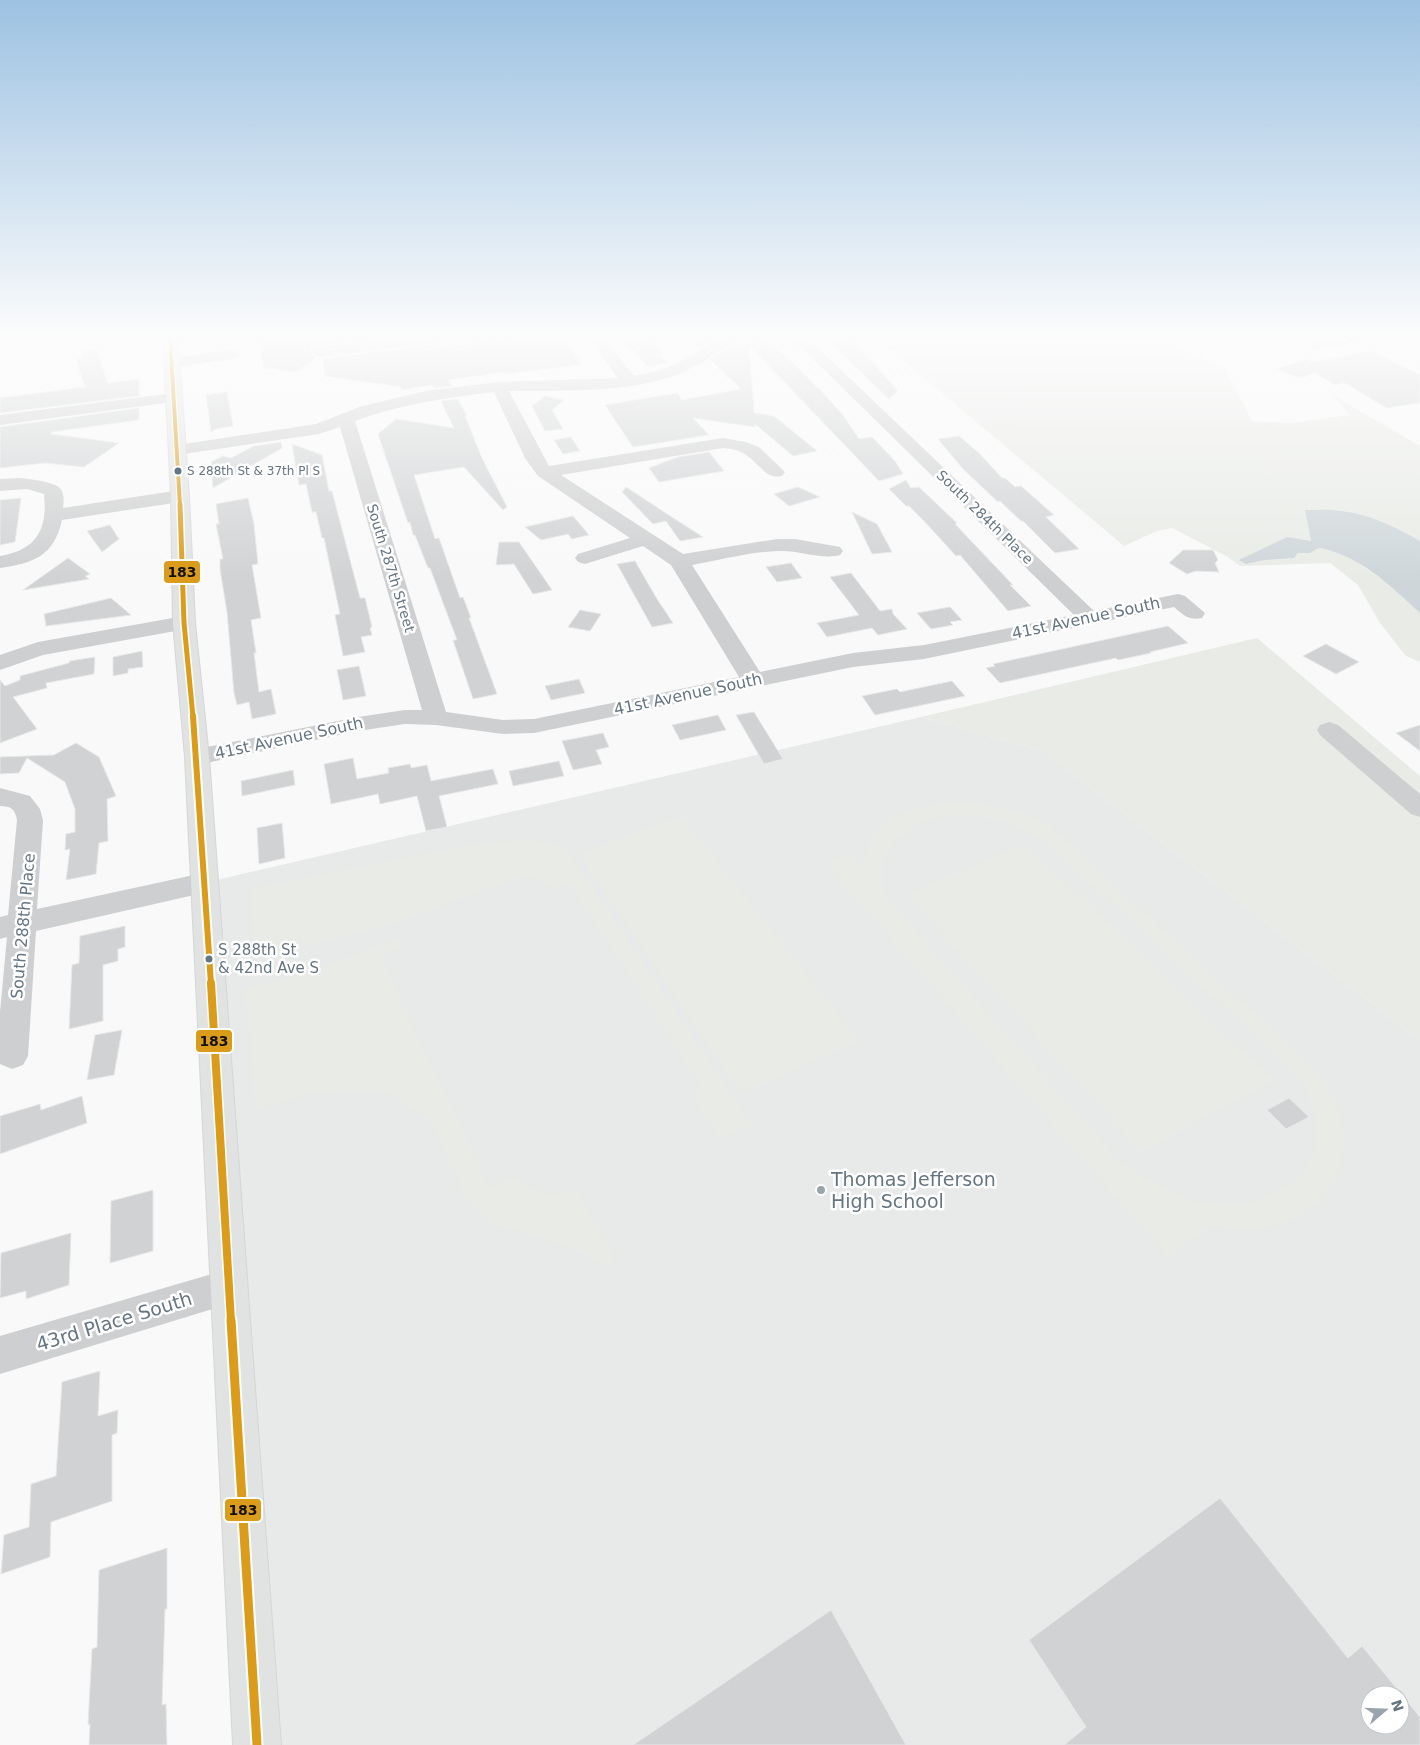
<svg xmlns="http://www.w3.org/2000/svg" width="1420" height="1745" font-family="'DejaVu Sans',sans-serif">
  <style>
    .built { fill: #e8e9e9; fill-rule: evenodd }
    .green { fill: #e8ebe6; fill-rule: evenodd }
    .water { fill: #ced6d9 }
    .building { fill: #d0d2d3; stroke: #e8e8e8; fill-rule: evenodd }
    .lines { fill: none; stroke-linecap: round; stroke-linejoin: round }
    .major-casing { stroke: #d5d6d7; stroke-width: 2 }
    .minor { fill: #cecfd0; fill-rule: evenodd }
    .major { fill: #e1e2e2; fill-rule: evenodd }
    .bus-1-far4-casing { stroke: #fff; stroke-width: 6 }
    .bus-1-far3-casing { stroke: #fff; stroke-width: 8 }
    .bus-1-far2-casing { stroke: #fff; stroke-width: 10 }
    .bus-1-far1-casing { stroke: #fff; stroke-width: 11 }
    .bus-1-casing { stroke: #fff; stroke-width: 13 }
    .bus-1-far4 { stroke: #da9c1a; stroke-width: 4 }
    .bus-1-far3 { stroke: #da9c1a; stroke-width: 5 }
    .bus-1-far2 { stroke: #da9c1a; stroke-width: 6 }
    .bus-1-far1 { stroke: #da9c1a; stroke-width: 8 }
    .bus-1 { stroke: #da9c1a; stroke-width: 9 }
    .bus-dot { fill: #657683; stroke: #fff; stroke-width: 2 }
    .poi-dot { fill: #99a4ac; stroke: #fff; stroke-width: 2 }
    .labels { text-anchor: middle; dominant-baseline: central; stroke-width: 5; stroke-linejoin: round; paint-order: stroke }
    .far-bus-label { font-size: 12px; fill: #657683; stroke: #fff; text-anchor: start }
    .far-street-label { font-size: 14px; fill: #657683; stroke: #fff }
    .bus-label { font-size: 15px; fill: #657683; stroke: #fff; text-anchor: start }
    .street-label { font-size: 16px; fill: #657683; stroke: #fff }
    .near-poi-label { font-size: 19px; fill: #657683; stroke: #fff; text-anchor: start }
    .near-street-label { font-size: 19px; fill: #657683; stroke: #fff }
    .line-badge { stroke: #fff; stroke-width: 2 }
    .pale-badge-label { font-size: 14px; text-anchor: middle; font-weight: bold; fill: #111 }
  </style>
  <rect width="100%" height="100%" fill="#f9f9f9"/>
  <path class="built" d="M921,717L1043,751L1420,1041V1745H257L203,883ZM1370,1695H1400V1725H1370Z"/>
  <path class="green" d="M870,337H1156L1225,368L1252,421L1290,423L1350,415L1331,394L1420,446V541L1403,531L1306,511L1311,542L1246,564L1265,560L1294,558L1298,553H1310L1319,548L1345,554L1390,585L1420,613V662L1406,656L1380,623L1358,585L1330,563L1240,566L1228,557L1172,528L1157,531L1124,546L892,351Z
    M1257,638L1420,776V1041L1043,751L921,717Z
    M968,802C996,805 1022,810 1047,824L1315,1069C1323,1080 1332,1092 1337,1105C1360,1162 1327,1214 1269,1227C1258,1229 1246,1230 1235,1229C1228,1229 1218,1225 1212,1227C1200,1232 1180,1249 1168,1257L826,864L850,853L863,869C865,857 867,846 873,836C893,806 936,803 968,802ZM949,815C996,816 1013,821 1052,847L1299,1077C1304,1089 1316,1110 1316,1123C1320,1191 1251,1212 1196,1201C1174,1196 1141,1175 1121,1163L896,909C892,903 886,896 884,889C874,860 894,835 919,823C928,818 940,818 949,815Z
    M681,816L859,1040L742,1094L579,854Z
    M525,839L565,847L751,1124L720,1138L691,1094L703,1088L569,884L553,890L539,878L520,877L385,927L256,959L249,889L453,848Z
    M1025,844L1273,1080L1142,1152L906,894Z
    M399,938L403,947L380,956L489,1187L513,1176L540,1194L578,1192L615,1259L607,1266L574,1248L496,1225L465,1198L433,1124L386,1092L314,1093L256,1109L245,988L310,972Z"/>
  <path class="water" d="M1305,510C1317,510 1329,509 1341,511C1369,514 1396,527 1420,541V613C1391,586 1359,555 1319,548L1310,553H1298L1294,558L1265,560L1246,564L1239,560L1287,537L1311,541Z"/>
  <path class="building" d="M258,337H391L319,345L310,352L316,358L296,372L263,367Z
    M528,337H563L582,365L504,374L503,372L448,380L452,386L434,388L432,385L401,390V387L325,376L323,359L437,344V348Z
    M620,337H649L663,353L659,354L667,363L647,366Z
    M687,337H698L709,342L699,348Z
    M824,337H849L898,391L889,399Z
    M766,341L788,358L820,390L843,415L859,439L872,437L895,461L903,474L879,481L749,345L754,413L774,416L817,451L793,456L755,424V427L693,418L709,435L633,447L605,405L677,393L682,400L741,389L710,359L729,348Z
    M96,349L108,383L139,379V396L0,413V398L85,387L76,359L82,358L81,352Z
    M1372,351L1420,375V403L1387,408L1345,383L1335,385L1315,373L1300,378L1277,369L1307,359L1311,362Z
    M227,392L233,426L216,429L211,432L206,395Z
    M545,396L564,400L552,410L563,429L545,431L532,406Z
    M458,399L467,416H465L482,458L507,507L503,510L464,467L414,475L435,539L439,538L460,598L463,597L471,618H469L497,694L473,699L453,640H457L430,568H428L415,535H413L410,522L408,523L378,434L396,419L454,428L441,401Z
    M139,408V420L51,432V434L119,443L84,467L45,463L0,468V427Z
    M959,436L979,453L1002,478H1005L1015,487L1021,486L1054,515L1046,517L1079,549L1055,553L1023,521H1021L1000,501L998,502L962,468L938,439Z
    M571,437L580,451L563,454L554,440Z
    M281,442L282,448L213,488L211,462L223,456L231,458L254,446Z
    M292,444L322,455L329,491H332L360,598H365L372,627L370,628L372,635L361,637L365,652L343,656L335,615L340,614L324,538H322L316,512H312L306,484L299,485Z
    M709,452L724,471L659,482L649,468L678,457Z
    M906,480L911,488L919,487L957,523L955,524L1013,585H1010L1031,606L1008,611L960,555L956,556L925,522L909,506H906L889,489Z
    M626,487L675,519L703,537L680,541L666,521L653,524L622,492Z
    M798,487L820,497L789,506L774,494Z
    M21,498L15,542L0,545V500Z
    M248,498L254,524L258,564L252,565L261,618L251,620L256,653H254L259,692L271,689L276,714L252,719L249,702L237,705L234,693L227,612L220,569V559H223L216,524H219L216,504Z
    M852,512L877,524L892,552L872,554Z
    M573,516L589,535L572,539L568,534L541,540L525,527Z
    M110,525L119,539L102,552L87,531Z
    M499,542H519L552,590L533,594L514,564L496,565Z
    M1183,550H1213L1218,560L1215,563L1219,572L1196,571L1187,574L1169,563Z
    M68,558L90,574L85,576L89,579L23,590Z
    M635,561L657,599L673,623L652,627L617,564Z
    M791,563L802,578L777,582L766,567Z
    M851,573L880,611L892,609L893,614L907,629L878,635L872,628L827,637L817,623L859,615L830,577Z
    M111,598L131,615L46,626L44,614Z
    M950,607L962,620L950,622L953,625L931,629L917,613Z
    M580,610L601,614L590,631L568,627Z
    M1168,626L1188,643L1150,652L1151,653L1118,660L1116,658L1000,683L986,668L995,666L993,664Z
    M1326,644L1359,662L1336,674L1303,656Z
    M142,651L143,667L128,669V673L113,676V657Z
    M95,657L94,674L46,683L47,688L13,697L37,729L0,743V680L5,686L20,680V676L69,663L70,661Z
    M359,666L366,696L343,700L337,670Z
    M579,679L585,693L551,700L545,686Z
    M952,681L965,696L875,715L862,696L897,689L900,692Z
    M754,712L783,759L764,764L736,715Z
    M718,715L726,730L680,740L672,725Z
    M1420,725V751L1396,733Z
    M603,733L609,747L596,750L602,764L573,770L562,741Z
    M76,743L99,757L116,796L107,799L108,841L99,843L96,874L66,880L70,849L65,850L66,834L75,832V809L65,782L27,758L19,773L0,774V757L54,755Z
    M353,758L357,779L389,773L388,768L410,764L411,768L427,765L431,781L493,769L498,784L439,796L447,827L426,831L417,796L380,804L378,794L331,804L324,764Z
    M559,761L564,776L513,786L509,771Z
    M293,770L295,785L242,796L241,781Z
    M282,823L285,858L259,864L257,828Z
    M125,926V947L118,949V961L103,965V1021L69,1029L72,965L79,963L80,936Z
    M122,1030L114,1075L87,1080L95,1035Z
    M82,1096L87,1123L0,1154V1116L40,1104L41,1110Z
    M1289,1098L1309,1117L1286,1129L1267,1110Z
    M153,1190V1251L110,1263L111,1201Z
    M71,1233L69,1285L26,1299V1291L0,1298L1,1253Z
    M100,1371L98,1416L118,1410L117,1433L112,1435V1501L51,1522L50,1557L1,1574L4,1535L29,1527L31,1484L56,1476L62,1382Z
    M1220,1498L1348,1658L1362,1646L1420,1717V1745H1064L1086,1727L1029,1640ZM1370,1695H1400V1725H1370Z
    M167,1548V1609H165L162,1705L166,1704L167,1745H89L90,1724L88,1725L92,1649L97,1647L99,1570Z
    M831,1610L906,1745H633Z"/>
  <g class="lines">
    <g class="major-casing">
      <path id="major" d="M163,337H178L189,496L195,623L209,757L281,1745H233L185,757L173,623L171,496Z"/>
    </g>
    <path class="minor" d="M405,337H447L444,340L439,342L320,357L315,355L312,352L315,349L320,347Z
      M588,337H603L634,376C648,373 663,370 676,364C700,353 712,335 741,337L738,340C715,354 693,370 667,378C620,393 559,390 509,391L549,466L723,438L746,442L759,447L785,472L782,476C766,480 759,463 746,455C739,450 732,449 723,448L561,475L683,554L777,539H795L840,547L843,551L840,555C821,560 799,550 779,551C750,552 720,560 692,565L760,672L853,653L924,645L1074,615L807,353L786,337H803L817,347L1094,611L1178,594L1185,596L1205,613L1202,618C1189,621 1183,615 1174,607L924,659L853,667L534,733L503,734L436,725L405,724L358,731L197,765L188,763L185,757L188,751L197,749L358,717L405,710H422L340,427L319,434L177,455L171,454L168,450L171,446L316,424L362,406L431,390L499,382L618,378ZM494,392L525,458L538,476L630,538L578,554L575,558L578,562L585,564L643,546L671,565L739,677L534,719L503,720L446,712L355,421C400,404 446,398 494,392Z
      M1335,337H1363L1360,340L1318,350L1313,348L1310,345L1313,342Z
      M233,350L238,352L241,355L238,358L172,368L166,366L164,363L166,360L172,358Z
      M174,393L180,395L182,398L180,401L0,425V415Z
      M20,478C30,479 59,482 62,491C64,496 64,503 63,508L180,490L187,492L189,496L187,500L180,502L62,520C54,556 34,563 0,568V556C36,550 48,530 44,494L27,489L0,491V479Z
      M184,616L192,618L195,623L192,628L43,655L0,670V655L38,642Z
      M1329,722L1338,725L1420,794V817L1411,814L1320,735L1317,730L1320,725Z
      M0,788L30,796L40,809L43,820L37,909L203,873L213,876L217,883L213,890L203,893L36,931L28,1056L23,1065L12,1069L0,1064V1012L7,937L0,939V917L8,915L17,820C15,809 11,806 0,806Z
      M229,1269L242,1274L248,1287L242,1300L0,1374V1336Z"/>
    <use href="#major" class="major"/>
    <g class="bus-1-far4-casing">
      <path id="bus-1-far4" d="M170,337L180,505"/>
    </g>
    <g class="bus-1-far3-casing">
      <path id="bus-1-far3" d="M180,504L184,623L193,717"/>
    </g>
    <g class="bus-1-far2-casing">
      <path id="bus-1-far2" d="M193,716L211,984"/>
    </g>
    <g class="bus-1-far1-casing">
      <path id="bus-1-far1" d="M211,983L231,1321"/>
    </g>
    <g class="bus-1-casing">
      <path id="bus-1" d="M231,1320L257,1745"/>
    </g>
    <use href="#bus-1-far4" class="bus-1-far4"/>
    <use href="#bus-1-far3" class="bus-1-far3"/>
    <use href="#bus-1-far2" class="bus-1-far2"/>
    <use href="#bus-1-far1" class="bus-1-far1"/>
    <use href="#bus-1" class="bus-1"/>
  </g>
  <linearGradient id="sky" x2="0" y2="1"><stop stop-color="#9dc2e2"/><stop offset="0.58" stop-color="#fcfcfc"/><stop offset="1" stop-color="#fcfcfc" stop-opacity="0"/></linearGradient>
  <rect width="1420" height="581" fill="url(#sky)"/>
  <g class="bus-dot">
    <circle cx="178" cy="471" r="4.5"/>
    <circle cx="209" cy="959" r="4.5"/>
  </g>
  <circle class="poi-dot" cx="821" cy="1190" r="5"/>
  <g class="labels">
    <g class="far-bus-label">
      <text x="187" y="471">S 288th St &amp; 37th Pl S</text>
    </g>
    <g class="far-street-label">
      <text transform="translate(985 517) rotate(44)">South 284th Place</text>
      <text transform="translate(391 568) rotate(73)">South 287th Street</text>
    </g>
    <g class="bus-label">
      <text x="218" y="950">S 288th St<tspan x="218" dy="18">&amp; 42nd Ave S</tspan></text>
    </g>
    <g class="street-label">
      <text transform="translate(1086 618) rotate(-12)">41st Avenue South</text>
      <text transform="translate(688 694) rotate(-12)">41st Avenue South</text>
      <text transform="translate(289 738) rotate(-12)">41st Avenue South</text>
      <text transform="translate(23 926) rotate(-85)">South 288th Place</text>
    </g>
    <g class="near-poi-label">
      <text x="831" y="1179">Thomas Jefferson<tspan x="831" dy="22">High School</tspan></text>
    </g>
    <g class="near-street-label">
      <text transform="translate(114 1321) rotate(-17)">43rd Place South</text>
    </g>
  </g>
  <g class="line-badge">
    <rect x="163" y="560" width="38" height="24" rx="5" fill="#da9c1a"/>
    <rect x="195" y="1029" width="38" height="24" rx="5" fill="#da9c1a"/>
    <rect x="224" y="1498" width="38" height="24" rx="5" fill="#da9c1a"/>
  </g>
  <g class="pale-badge-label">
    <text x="182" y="577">183</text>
    <text x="214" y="1046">183</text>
    <text x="243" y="1515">183</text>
  </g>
  <g transform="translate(1385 1710) rotate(71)"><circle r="24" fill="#ffffff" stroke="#c1c8cd"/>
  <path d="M0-4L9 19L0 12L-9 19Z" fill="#99a4ac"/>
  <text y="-8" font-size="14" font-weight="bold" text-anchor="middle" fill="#657683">N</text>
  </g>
</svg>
